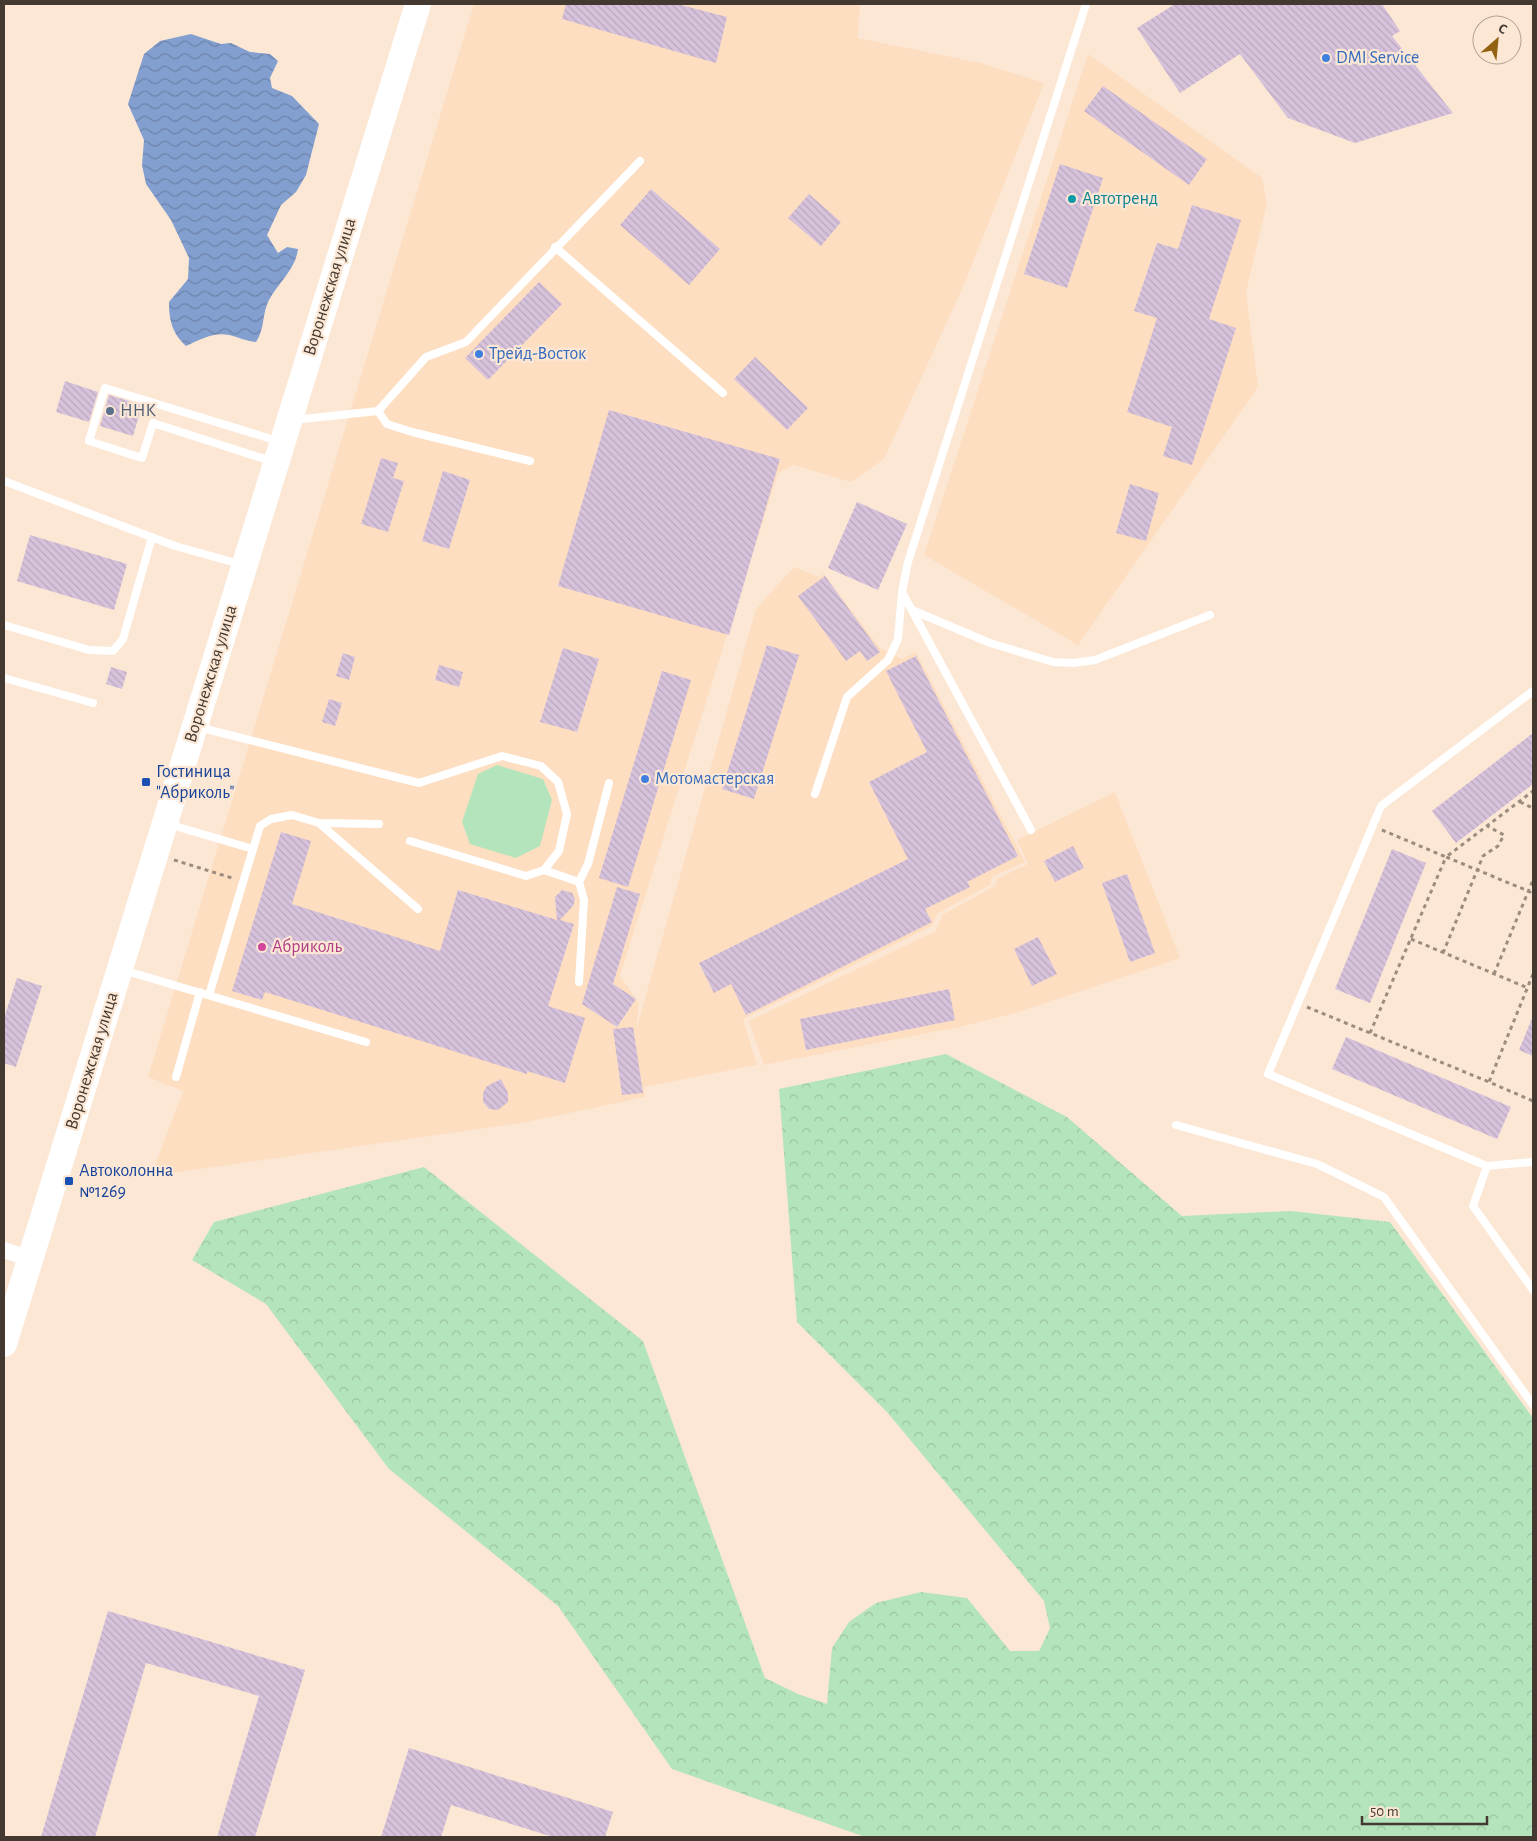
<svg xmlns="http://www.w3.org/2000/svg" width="1537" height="1841" font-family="'Alegreya Sans',sans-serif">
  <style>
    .built { fill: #fddec1 }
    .grass { fill: #b4e4bb }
    .forest { fill: url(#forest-crowns) }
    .water { fill: url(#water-waves) }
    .building { fill: url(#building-back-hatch) }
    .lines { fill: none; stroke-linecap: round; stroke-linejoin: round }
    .path { stroke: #9c8d7f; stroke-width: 3; stroke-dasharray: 4 4; stroke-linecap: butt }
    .service { stroke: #fff; stroke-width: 8 }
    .minor { stroke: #fff; stroke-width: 16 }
    .trunk { stroke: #fff; stroke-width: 26 }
    .shop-dot { fill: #3f7fe0; stroke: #fce7d5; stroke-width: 2 }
    .culture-dot { fill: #0f9aa8; stroke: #fce7d5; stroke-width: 2 }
    .service-dot { fill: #5c6f8a; stroke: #fce7d5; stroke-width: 2 }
    .transit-dot { fill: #1a4fb4; stroke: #fce7d5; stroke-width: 2 }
    .hotel-dot { fill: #d1479c; stroke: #fce7d5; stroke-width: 2 }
    .labels { text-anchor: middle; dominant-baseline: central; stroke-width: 4.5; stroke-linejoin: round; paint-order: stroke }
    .shop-label { font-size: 18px; fill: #366cbe; stroke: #fce7d5; text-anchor: start }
    .culture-label { font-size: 18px; fill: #0d838f; stroke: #fce7d5; text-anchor: start }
    .street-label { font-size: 18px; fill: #433930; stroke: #fce7d5 }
    .service-label { font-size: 18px; fill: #4e5e75; stroke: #fce7d5; text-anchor: start }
    .transit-label { font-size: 18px; fill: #164399; stroke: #fce7d5; text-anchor: start }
    .hotel-label { font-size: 18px; fill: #b23c85; stroke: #fce7d5; text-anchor: start }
  </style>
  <defs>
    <pattern id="forest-crowns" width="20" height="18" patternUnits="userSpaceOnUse" patternTransform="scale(1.25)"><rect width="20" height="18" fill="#b4e4bb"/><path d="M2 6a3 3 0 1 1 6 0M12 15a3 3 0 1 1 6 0" fill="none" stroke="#9cc4a1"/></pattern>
    <pattern id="water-waves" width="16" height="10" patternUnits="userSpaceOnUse" patternTransform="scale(1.25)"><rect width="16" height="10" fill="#839fd0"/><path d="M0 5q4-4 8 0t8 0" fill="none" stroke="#6d83a9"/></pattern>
    <pattern id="building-back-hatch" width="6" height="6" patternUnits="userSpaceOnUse" patternTransform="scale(1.25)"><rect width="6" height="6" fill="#d7c2dc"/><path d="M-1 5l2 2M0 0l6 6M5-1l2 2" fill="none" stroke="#baa7bd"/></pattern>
  </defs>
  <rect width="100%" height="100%" fill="#fce7d5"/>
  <path class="built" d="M474,4H860L858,38L981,63L1044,83L964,285L884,459L851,482L793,465L778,473L620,976L639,1003L636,1030L756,609L794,567L819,577L824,574L880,648L902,659L916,652L1025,862L992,877L990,885L938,913L932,926L743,1019L757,1065L644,1087L645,1097L527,1122L151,1176L183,1091L148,1077Z
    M1088,54L1262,178L1267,203L1246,292L1258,387L1078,645L924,555Z
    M1115,792L1180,958L1012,1014L964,1026L764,1065L749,1021L936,931L942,915L995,886L997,879L1028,864L1017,840Z"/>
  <path class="grass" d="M497,765L543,779L552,800L540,846L516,858L470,844L462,822L478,774Z"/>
  <path class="forest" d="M946,1054L1067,1117L1182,1216L1291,1211L1390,1222L1533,1418V1837H865L672,1769L558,1606L389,1469L266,1304L192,1260L214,1222L424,1167L643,1341L765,1678L798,1694L827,1704L832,1648L849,1622L876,1603L921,1592L967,1598L1010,1651H1039L1050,1628L1044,1601L887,1412L797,1322L779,1089Z"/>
  <path class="water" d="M191,34L221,44L231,43L250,52L270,54L278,61L270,78L272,88L292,96L319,124L306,175L296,192L281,205L267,235L278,253L287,247L298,249C296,269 278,283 269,300C262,313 265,329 256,342C245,341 238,337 229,335C214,332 199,340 186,346C172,333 169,320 169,302L188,279L189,258L171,220L146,184L142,165L144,140L128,104L144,54L160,41Z"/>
  <path class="building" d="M566,4H677L727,17L716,63L562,19Z
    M1175,4H1382L1400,31L1392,36L1453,113L1355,143L1288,118L1240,54L1180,93L1137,28Z
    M1103,86L1207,159L1189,185L1084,111Z
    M1060,164L1103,178L1067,288L1024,274Z
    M651,189L720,249L689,285L620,225Z
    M809,194L841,222L821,246L788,218Z
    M1192,205L1241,220L1209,319L1236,328L1192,465L1163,456L1172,427L1127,412L1157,318L1134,311L1157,243L1178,249Z
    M539,282L562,304L488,380L465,358Z
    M755,357L808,408L787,430L734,379Z
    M65,381L98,392L89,422L56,412Z
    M109,395L142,405L133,436L100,426Z
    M609,410L780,459L729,635L558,586Z
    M381,458L398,463L393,478L404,481L388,532L361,524Z
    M443,471L470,480L449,549L422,541Z
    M1130,484L1159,493L1146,541L1116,533Z
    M857,502L907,524L878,590L828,568Z
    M30,535L127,564L114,610L17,581Z
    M825,576L880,652L867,661L860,651L846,661L798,596Z
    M767,645L799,655L754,799L722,789Z
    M563,648L599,659L577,732L540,722Z
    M343,653L355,657L349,680L336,676Z
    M916,656L1018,856L967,882L970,887L925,909L932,922L746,1015L731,984L714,993L699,963L908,859L869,782L927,752L886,671Z
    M439,665L463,672L459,687L435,680Z
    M111,667L127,672L122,689L106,684Z
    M662,671L691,680L628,887L599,878Z
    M329,699L342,703L335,726L322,722Z
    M1533,733V784L1456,843L1432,811Z
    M281,832L311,841L292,904L440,951L458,890L557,920L555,897L562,890L572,893L575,899L573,906L560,920L574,924L548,1006L585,1018L565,1083L527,1071V1074L265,992L262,1000L232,991Z
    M1073,846L1084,868L1055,882L1044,861Z
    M1392,849L1426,863L1370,1003L1335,989Z
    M1127,874L1155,953L1130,962L1102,883Z
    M617,887L640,894L613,984L636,999L617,1027L582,1004Z
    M1038,937L1057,974L1032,986L1014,949Z
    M17,978L42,986L16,1067L4,1063V1018Z
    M949,989L955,1020L806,1050L800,1019Z
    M1533,1016V1056L1519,1050Z
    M633,1027L643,1093L622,1095L613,1029Z
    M1346,1037L1511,1107L1497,1139L1332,1069Z
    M501,1079L508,1093V1102L498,1110L489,1109L483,1102V1093L487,1086Z
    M108,1611L305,1670L255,1837H217L259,1696L146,1663L95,1837H41Z
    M409,1748L613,1812L605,1837H553L451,1805L441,1837H381Z"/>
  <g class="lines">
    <path class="path" d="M1520,802L1533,808
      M1382,830L1446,857L1533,791
      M174,860L232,878
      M1411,939L1528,988
      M1443,953L1483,856L1498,846L1504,835L1487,826
      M1494,974L1533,880
      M1533,974L1489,1082L1533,1101
      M1307,1007L1489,1082
      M1370,1033L1446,857L1533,893"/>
    <path class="service" d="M555,247L723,393
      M378,411L387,424L412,432L530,461
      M293,420L378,411L426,357L466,342L640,161
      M274,462L153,423L142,458L89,441L105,388L278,441
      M4,481L175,546L240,564
      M902,592L1031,830
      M912,610L990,643L1053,662L1073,663L1095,660L1210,615
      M4,625L89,650L113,651L123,639L152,537
      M4,678L93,703
      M1533,691L1381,806L1268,1074L1487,1166L1533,1162
      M198,727L419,783L502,756L541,766L558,782L567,814L559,851L544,870
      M815,794L847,697L888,660L898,639L902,592L908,562L1086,4
      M319,823L379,824
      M168,824L253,849
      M410,841L526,876L544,870L579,882L584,900L579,982
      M579,882L588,864L609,783
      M123,970L366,1042
      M209,995L260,826L271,819L292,815L319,823L418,909
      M176,1077L200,992
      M1176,1125L1317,1164L1384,1197L1533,1405
      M1487,1166L1473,1206L1533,1290"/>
    <path class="minor" d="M4,1250L31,1259"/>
    <path class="trunk" d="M4,1344L418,4"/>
  </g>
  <g class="shop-dot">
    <circle cx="1326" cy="58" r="5"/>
    <circle cx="479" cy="354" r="5"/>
    <circle cx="645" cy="779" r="5"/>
  </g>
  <circle class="culture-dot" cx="1072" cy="199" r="5"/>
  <circle class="service-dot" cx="110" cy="411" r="5"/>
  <g class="transit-dot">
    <rect x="141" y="777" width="10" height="10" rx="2.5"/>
    <rect x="64" y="1176" width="10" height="10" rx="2.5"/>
  </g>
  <circle class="hotel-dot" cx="262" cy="947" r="5"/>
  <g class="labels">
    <g class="shop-label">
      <text x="1336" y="58">DMI Service</text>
      <text x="489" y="354">Трейд-Восток</text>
      <text x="655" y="779">Мотомастерская</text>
    </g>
    <g class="culture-label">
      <text x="1082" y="199">Автотренд</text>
    </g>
    <g class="street-label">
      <text transform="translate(330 287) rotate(-73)">Воронежская улица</text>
      <text transform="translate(211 674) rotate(-73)">Воронежская улица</text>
      <text transform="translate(92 1061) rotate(-73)">Воронежская улица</text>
    </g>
    <g class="service-label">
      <text x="120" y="411">ННК</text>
    </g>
    <g class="transit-label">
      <text x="156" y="772">Гостиница<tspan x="156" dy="21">"Абриколь"</tspan></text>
      <text x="79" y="1171">Автоколонна<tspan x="79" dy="21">№1269</tspan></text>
    </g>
    <g class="hotel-label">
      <text x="272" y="947">Абриколь</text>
    </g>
  </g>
  <rect width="1537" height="1841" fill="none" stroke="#433930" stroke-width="10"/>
  <g transform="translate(1497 40) rotate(27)"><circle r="24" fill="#fce7d5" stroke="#b2a193"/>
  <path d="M0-4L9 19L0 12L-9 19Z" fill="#926210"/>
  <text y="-8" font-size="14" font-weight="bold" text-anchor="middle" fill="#433930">С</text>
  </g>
  <path d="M1362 1816v8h125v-8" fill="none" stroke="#433930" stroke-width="2.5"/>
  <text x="1370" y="1816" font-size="15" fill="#433930" stroke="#fce7d5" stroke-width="4" paint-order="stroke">50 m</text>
</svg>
